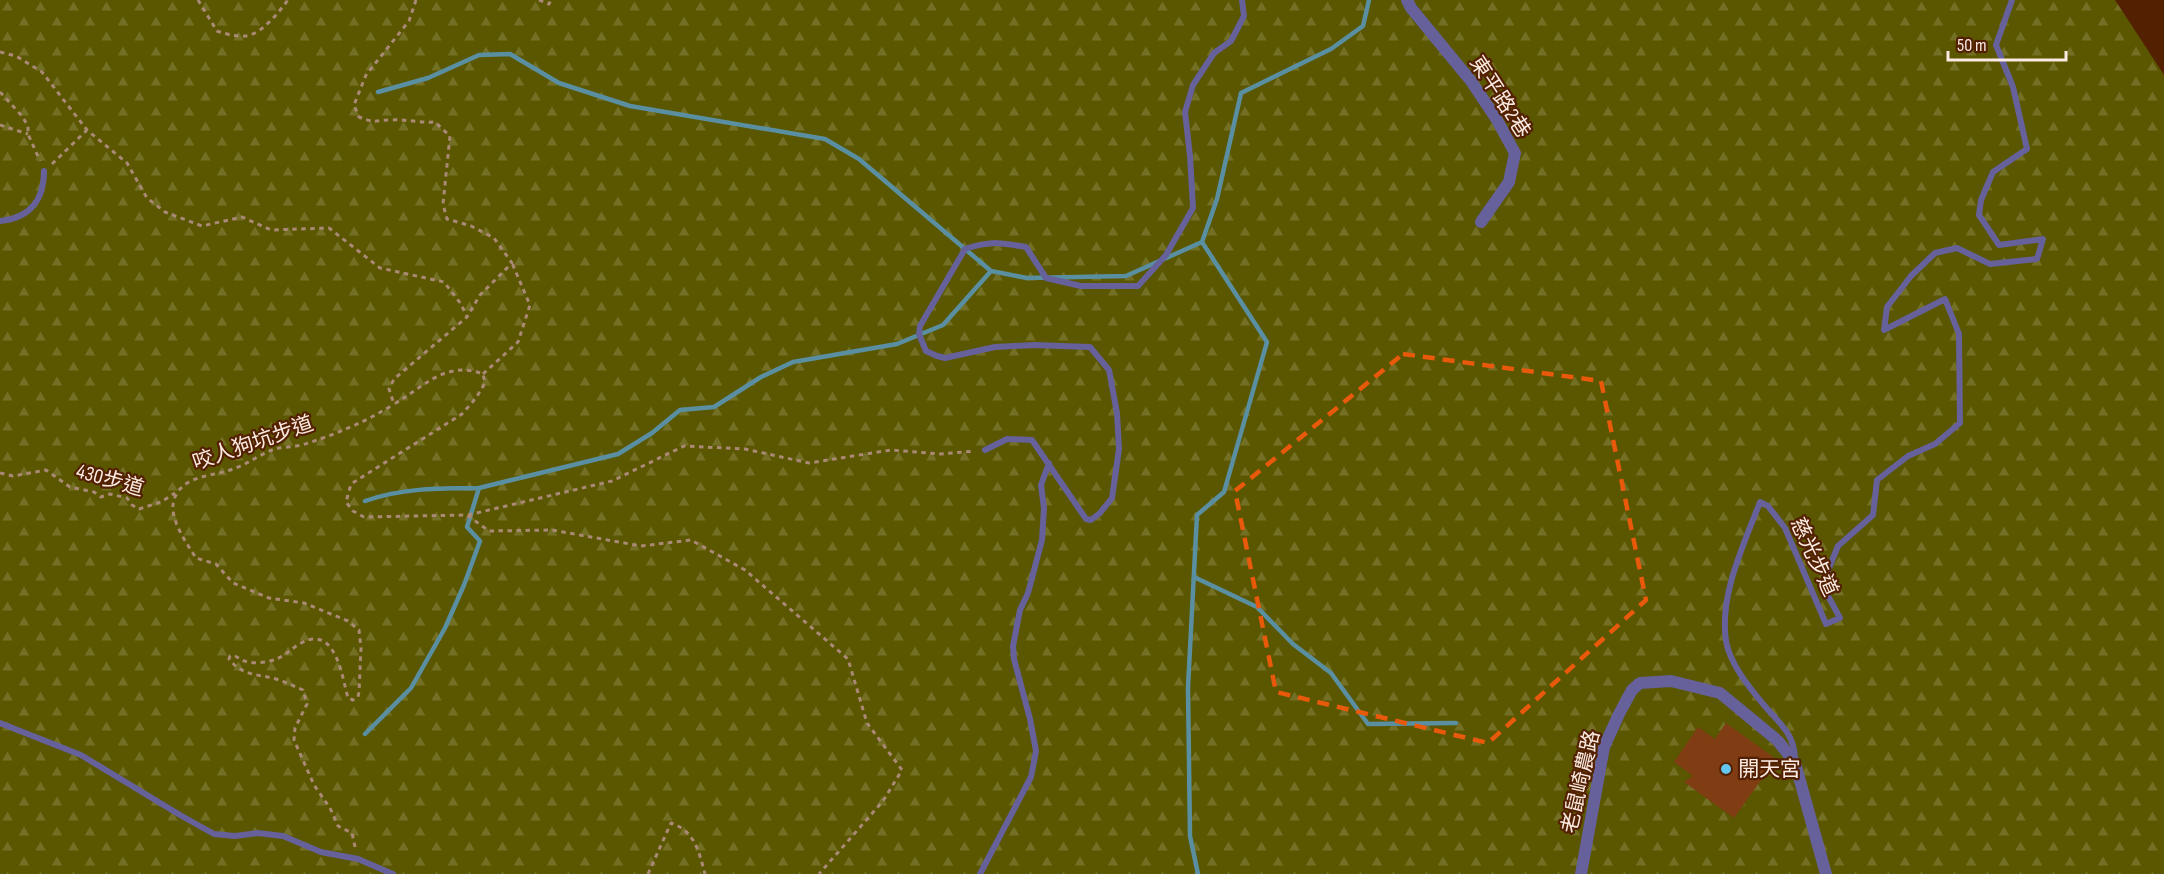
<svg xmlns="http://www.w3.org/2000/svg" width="2164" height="874" font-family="'Sofia Sans Condensed','Noto Sans TC',sans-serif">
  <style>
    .forest { fill: url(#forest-firs) }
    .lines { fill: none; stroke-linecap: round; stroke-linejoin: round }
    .stream { stroke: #5a8fa2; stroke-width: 4.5 }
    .building { fill: #803d14 }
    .path { stroke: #aa8976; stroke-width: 3; stroke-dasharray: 4.5 4.5; stroke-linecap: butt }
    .service { stroke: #66609b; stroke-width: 6 }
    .minor { stroke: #66609b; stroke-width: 12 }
    .marked { fill: none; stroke: #e8590c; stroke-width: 4.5; stroke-dasharray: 12 8; stroke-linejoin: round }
    .poi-dot { fill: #64c5ee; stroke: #532101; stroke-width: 2 }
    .labels { text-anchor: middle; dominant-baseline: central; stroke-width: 4.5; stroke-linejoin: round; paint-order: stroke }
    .street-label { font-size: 21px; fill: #fbeae2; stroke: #532101 }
    .poi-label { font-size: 21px; fill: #fbeae2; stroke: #532101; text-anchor: start }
  </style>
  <defs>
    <pattern id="forest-firs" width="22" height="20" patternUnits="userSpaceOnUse" patternTransform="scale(1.5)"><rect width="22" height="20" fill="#5a5700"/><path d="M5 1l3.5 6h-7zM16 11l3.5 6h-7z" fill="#736f25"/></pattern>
  </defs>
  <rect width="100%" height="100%" fill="#532101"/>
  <path class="forest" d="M0,0H2115L2164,75V874H0Z"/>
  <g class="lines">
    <path class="stream" d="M378,92L428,78L479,55L510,54L559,83L630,106L825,139L859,159L991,271
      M365,501C402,488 440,488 479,488
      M1194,577L1257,607L1293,644L1331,673L1368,724L1456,723
      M365,734L411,688L445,628L464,585L480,541L467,527L479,488L618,454L652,433L680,410L714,407L761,377L793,362L897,344L943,325L991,271L1027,278L1126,276L1202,242
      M1198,874L1190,836L1188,687L1197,515L1224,492L1267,342L1202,242L1217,199L1241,93L1331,49L1363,26L1369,0"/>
  </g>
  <path class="building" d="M1726,723L1776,759L1734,818L1684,782L1693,776L1674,762L1698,727L1715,739Z"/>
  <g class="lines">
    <path class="path" d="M198,0L217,31C226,34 236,37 245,36C261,35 279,12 288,0
      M416,0L409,21L366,75L354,105L359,117C376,124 375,120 391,120C405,119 420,123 435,122L450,136L443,204L447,219L471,226L494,238L512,263L480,295L467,317
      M539,0L549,4L551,0
      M0,52L16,56L42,72L87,130L127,163L147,198L165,212L202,226L242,217L271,230L329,228L380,268L444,282L461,304L467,317L394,379L389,389L394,404C424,387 445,360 483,374L485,383L476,398L462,414L351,484L346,502L353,511L364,517L467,515L489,531L552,530L641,546L691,540L745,570L848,659L867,723L902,770L883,801L819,874
      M0,92L22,116L28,126V134L40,161
      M0,125L28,134
      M52,164L87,130
      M483,374L518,342L530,305L512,263
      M0,473L13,476L46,470L70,487L94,492L101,497L110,494L127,498L132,505L139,509L161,502L175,493
      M468,515L612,481L684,446L745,449L809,463L891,450L941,454L975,451
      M355,847L352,833L338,826L330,808L314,785L294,740L295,728L307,704L303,690C294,686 285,682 276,679C258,674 242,676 229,659L230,656C237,655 237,658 242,660C250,664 262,663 270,661C284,658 291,648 303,642C336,626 342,677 348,698L353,700L358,697L359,692L361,648L359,630L348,621L304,603L269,598L233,583L216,564L196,558C186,542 165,514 176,495C186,475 215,476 233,469C248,464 260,454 275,449C283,447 293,447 302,445C334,435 366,422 394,404
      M648,874L671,823C695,831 699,852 705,874"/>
    <path class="service" d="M0,221C30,218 44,200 44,171
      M985,450L1007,439L1032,440L1086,519L1091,520L1100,513L1112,498L1119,449L1117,413L1109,370L1090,347L1034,345L995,347L945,358L937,356L926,351L919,334L920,326L965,249C990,240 1001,243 1026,247L1046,278L1081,286H1138L1166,255L1193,208L1190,156L1185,112L1193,85L1214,53L1231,41L1244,16L1242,0
      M0,723L81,755L180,815L214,834L235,836L258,833L283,836L321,852L358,859L393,874
      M1795,758C1794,733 1779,723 1763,704C1749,687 1730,664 1726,641C1719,595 1744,544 1760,502L1768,506L1785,528L1826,624L1840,618L1822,585L1838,546L1873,515L1877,480L1908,456L1935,444L1960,423L1959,334L1945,299L1884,330L1887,307L1911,276L1935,253L1957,248L1990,264L2037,259L2043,239L1999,245L1979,215L1981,200L1993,172L2027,149L2013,87L1996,45L2012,0
      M980,874L1031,777L1036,751L1030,719L1014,659L1013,646L1020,610L1028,593L1042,540L1044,508L1041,485L1049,463"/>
    <path class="minor" d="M1407,0L1411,8L1471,81L1497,120L1515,153L1509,182L1481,222
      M1581,874L1604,747L1619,714L1632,690L1640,683L1671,681L1720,693L1778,741L1795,763L1826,874"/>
  </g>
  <path class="marked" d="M1403,354L1601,381L1646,600L1488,743L1276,692L1235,491Z"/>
  <circle class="poi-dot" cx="1726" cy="769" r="6"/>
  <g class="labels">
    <g class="street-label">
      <text transform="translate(1500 97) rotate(57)">東平路2巷</text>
      <text transform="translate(253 443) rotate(-19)">咬人狗坑步道</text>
      <text transform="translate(110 480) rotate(16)">430步道</text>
      <text transform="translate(1814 557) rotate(65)">慈光步道</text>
      <text transform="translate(1581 782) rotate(-77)">老鼠崎農路</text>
    </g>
    <g class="poi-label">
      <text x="1738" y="769">開天宮</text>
    </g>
  </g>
  <path d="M1948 51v9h118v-9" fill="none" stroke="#fbeae2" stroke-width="3"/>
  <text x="1957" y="51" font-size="18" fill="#fbeae2" stroke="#532101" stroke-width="4.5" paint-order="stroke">50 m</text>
</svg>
